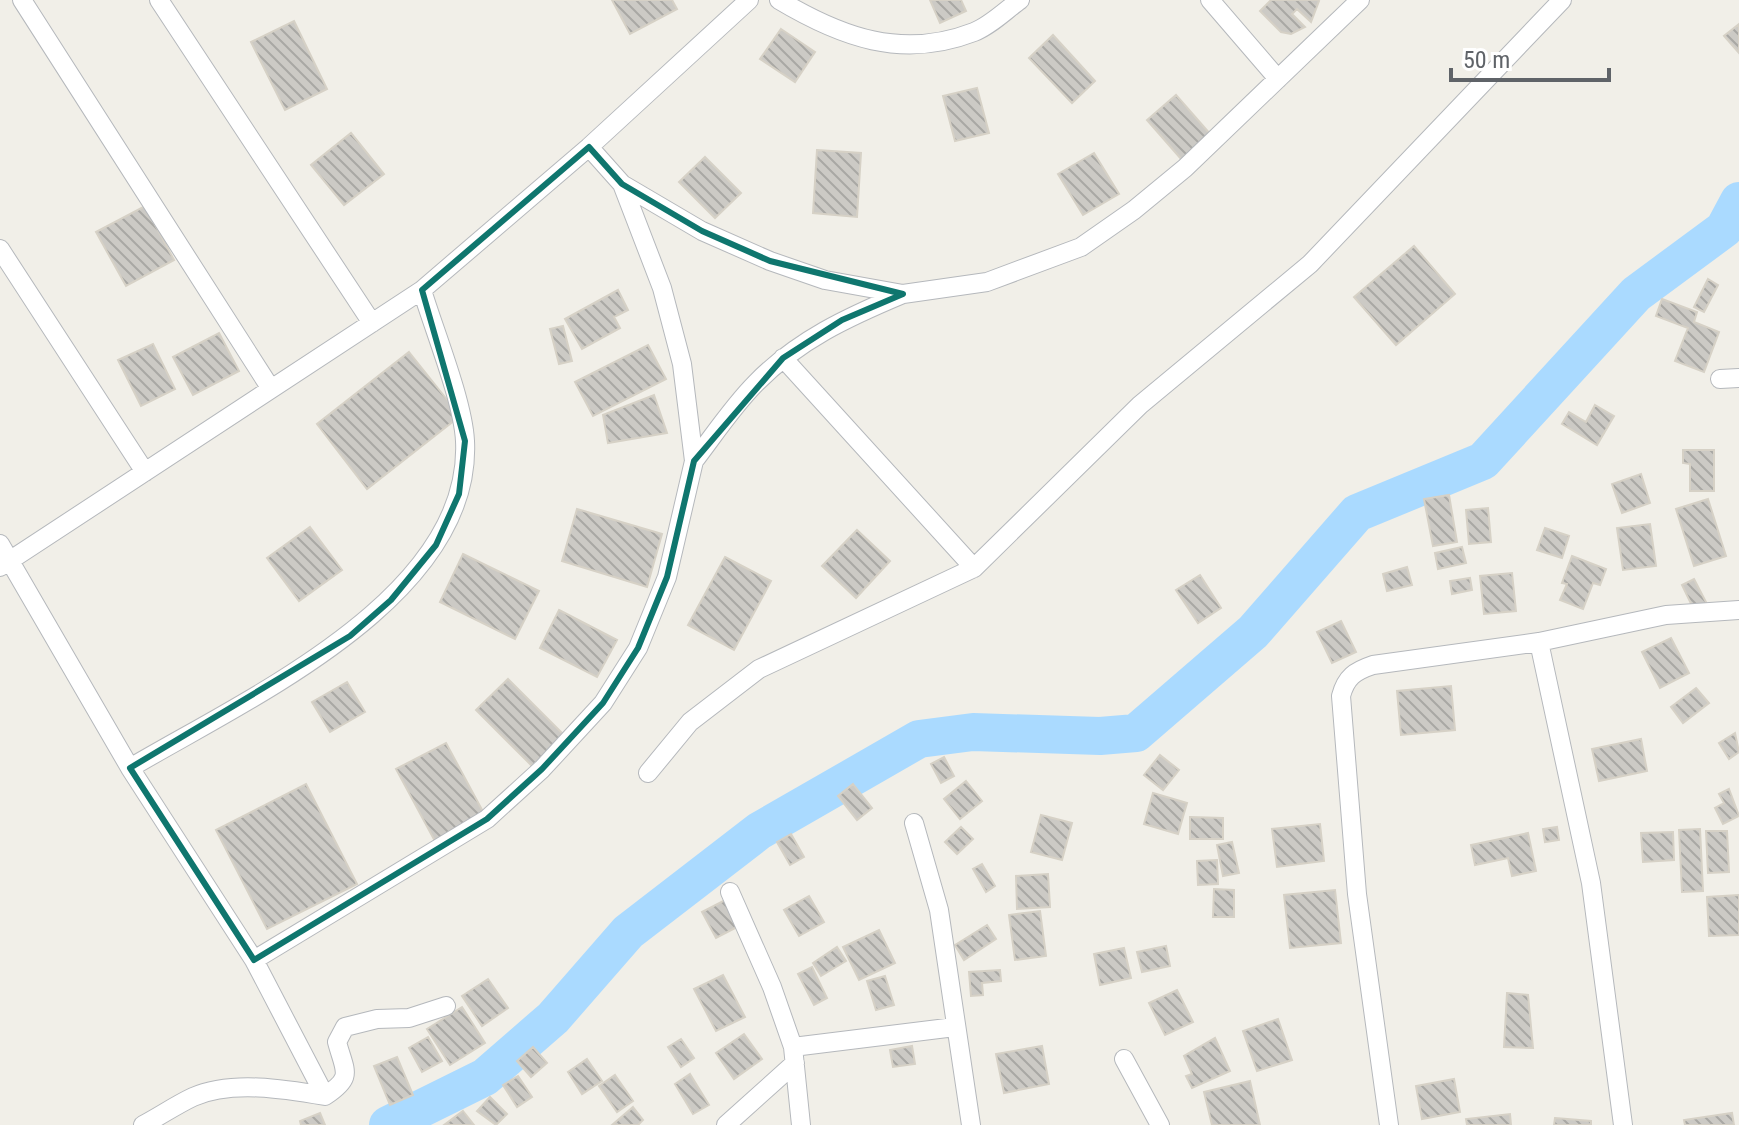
<svg xmlns="http://www.w3.org/2000/svg" width="1739" height="1125" font-family="'Roboto Condensed',sans-serif">
  <style>
    .lines { fill: none; stroke-linecap: round; stroke-linejoin: round }
    .river { stroke: #aadaff; stroke-width: 38 }
    .building { fill: url(#building-back-hatch); stroke: #d6d1c6; stroke-width: 2 }
    .minor-casing { stroke: #b5b8bc; stroke-width: 20 }
    .minor { stroke: #fff; stroke-width: 18 }
    .marked { fill: none; stroke: #0f766e; stroke-width: 6; stroke-linejoin: round }
  </style>
  <defs>
    <pattern id="building-back-hatch" width="6" height="6" patternUnits="userSpaceOnUse" patternTransform="scale(2)"><rect width="6" height="6" fill="#cccac5"/><path d="M-1 5l2 2M0 0l6 6M5-1l2 2" fill="none" stroke="#a9a8a4"/></pattern>
  </defs>
  <rect width="100%" height="100%" fill="#f1efe8"/>
  <g class="lines">
    <path class="river" d="M388,1125L485,1077L553,1018L628,932L759,831L919,739L973,732L1100,736L1136,733L1253,632L1357,513L1483,461L1636,294L1724,229L1739,201"/>
  </g>
  <path class="building" d="M612,0H672L677,9L630,34Z
    M930,0H961L966,11L940,23Z
    M1271,0H1317L1319,1L1311,22L1297,9L1292,14L1305,27L1291,34L1281,32L1260,11Z
    M294,21L327,89L285,110L251,42Z
    M1739,24V53L1724,36Z
    M781,29L815,52L795,82L760,59Z
    M1053,35L1095,81L1072,103L1029,58Z
    M977,88L989,133L955,141L943,96Z
    M1176,95L1211,135L1182,160L1147,120Z
    M351,133L384,174L344,205L311,165Z
    M817,150L861,153L857,217L813,213Z
    M1094,153L1119,194L1083,215L1058,174Z
    M705,157L741,193L715,218L679,182Z
    M145,206L174,260L126,286L96,232Z
    M1414,246L1455,294L1396,345L1354,297Z
    M1708,279L1718,285L1704,312L1694,307Z
    M618,290L628,310L614,317L620,328L582,349L565,319Z
    M1662,299L1697,312L1694,322L1719,332L1704,372L1675,361L1688,328L1656,316Z
    M563,326L572,361L559,364L550,329Z
    M219,333L239,371L193,395L173,357Z
    M153,344L175,389L141,406L118,360Z
    M648,345L666,379L593,416L575,382Z
    M409,352L460,416L367,489L317,424Z
    M654,395L667,433L608,443L603,415Z
    M1595,405L1614,416L1597,445L1562,424L1569,412L1586,422Z
    M1683,450H1714V491H1690V464L1683,463Z
    M1641,474L1650,503L1622,513L1612,484Z
    M1449,495L1457,542L1433,546L1424,499Z
    M1708,499L1726,556L1694,566L1676,509Z
    M1488,508L1491,542L1469,544L1466,510Z
    M577,509L662,534L647,587L562,561Z
    M1650,524L1656,566L1623,570L1617,528Z
    M310,527L342,570L299,601L267,558Z
    M1545,528L1569,536L1562,558L1537,550Z
    M857,530L890,561L856,598L822,566Z
    M1462,547L1466,563L1438,569L1435,553Z
    M463,554L539,591L515,639L440,602Z
    M1572,556L1606,569L1600,585L1593,583L1583,609L1560,600L1567,584L1562,583Z
    M725,557L771,581L734,650L688,625Z
    M1407,567L1412,585L1387,591L1383,574Z
    M1512,573L1516,611L1484,614L1480,576Z
    M1200,575L1221,608L1198,623L1176,590Z
    M1470,578L1472,590L1452,594L1450,581Z
    M1694,579L1707,604L1694,610L1682,585Z
    M559,610L617,640L597,677L540,648Z
    M1341,621L1356,652L1332,663L1317,632Z
    M1671,638L1689,673L1660,688L1642,652Z
    M508,679L564,735L532,766L476,710Z
    M347,682L365,712L330,732L312,702Z
    M1451,686L1455,730L1401,735L1397,691Z
    M1696,688L1709,703L1683,723L1671,707Z
    M1735,733L1739,752L1729,759L1719,743Z
    M1641,739L1647,771L1599,781L1592,749Z
    M446,743L487,819L437,845L396,769Z
    M1160,755L1179,770L1163,790L1144,775Z
    M944,757L954,776L941,783L931,764Z
    M966,781L982,801L960,819L944,799Z
    M306,784L357,884L267,929L216,830Z
    M853,784L872,808L857,820L838,796Z
    M1729,789L1739,816L1723,824L1715,808L1724,803L1719,794Z
    M1153,793L1187,803L1178,834L1144,824Z
    M1041,815L1072,823L1062,860L1031,852Z
    M1190,817L1223,818V839H1190Z
    M1320,824L1324,861L1277,867L1272,829Z
    M961,827L973,839L957,854L945,842Z
    M1557,827L1559,840L1545,842L1543,829Z
    M1700,829L1703,891L1682,892L1679,830Z
    M1706,831H1727L1729,872L1708,873Z
    M1673,832L1674,860L1643,862L1641,833Z
    M1528,833L1536,871L1512,876L1508,858L1475,865L1471,845Z
    M791,834L804,857L790,865L777,842Z
    M1232,842L1239,873L1223,876L1217,845Z
    M1217,860L1218,884L1198,885L1197,861Z
    M982,864L995,886L986,892L973,869Z
    M1048,874L1050,907L1017,909L1016,876Z
    M1214,889L1234,890V917H1213Z
    M1335,890L1341,943L1290,948L1284,895Z
    M1739,895V935L1709,936L1707,897Z
    M809,896L824,922L799,936L784,910Z
    M727,899L741,925L716,938L702,912Z
    M1040,911L1046,956L1015,960L1009,915Z
    M987,925L996,939L964,960L955,945Z
    M879,930L895,963L859,980L843,947Z
    M1166,946L1170,966L1142,972L1137,952Z
    M837,947L846,961L821,976L813,963Z
    M1124,948L1131,978L1100,985L1094,954Z
    M812,967L827,998L814,1005L798,974Z
    M1000,970L1001,981L982,983L983,995L971,996L969,972Z
    M723,975L745,1017L716,1031L694,989Z
    M885,976L894,1005L876,1010L867,981Z
    M488,979L508,1008L482,1026L462,996Z
    M1177,990L1193,1022L1165,1035L1149,1003Z
    M1507,993L1528,995L1533,1048L1504,1047Z
    M462,1007L485,1043L450,1065L427,1029Z
    M1278,1019L1292,1060L1257,1071L1243,1031Z
    M744,1034L762,1059L734,1079L716,1053Z
    M428,1037L442,1061L422,1072L409,1048Z
    M1215,1038L1230,1071L1192,1088L1186,1076L1192,1074L1184,1056Z
    M681,1039L694,1058L681,1067L668,1047Z
    M912,1046L915,1064L893,1067L890,1050Z
    M1042,1046L1049,1084L1004,1093L996,1054Z
    M533,1047L547,1063L531,1077L517,1061Z
    M397,1057L413,1095L390,1105L374,1066Z
    M587,1059L602,1081L582,1094L568,1072Z
    M690,1074L709,1105L693,1114L675,1084Z
    M615,1075L633,1101L617,1112L599,1086Z
    M518,1076L532,1097L517,1107L503,1085Z
    M1454,1079L1460,1112L1422,1119L1416,1086Z
    M1250,1081L1260,1125H1212L1204,1092Z
    M490,1097L507,1114L496,1125L477,1111Z
    M633,1107L643,1120L638,1125H612Z
    M463,1111L474,1125H444Z
    M320,1113L325,1125H301L300,1121Z
    M1732,1113L1734,1125H1685L1684,1120Z
    M1510,1114L1511,1125H1467L1466,1119Z
    M1555,1118L1591,1121V1125H1554Z"/>
  <g class="lines">
    <g class="minor-casing">
      <path id="minor" d="M22,0L271,389
        M159,0L372,323
        M779,0C841,37 902,60 974,32C990,26 1006,10 1020,0
        M1210,0L1278,79
        M589,147L622,184L702,231L770,261L825,280L903,294L987,282L1081,247L1134,210L1185,168L1360,0
        M0,249L145,472
        M783,358L974,568
        M1720,379L1739,378
        M694,461C714,435 733,406 756,383C798,340 848,317 903,294
        M0,544L130,768L254,960L325,1096
        M0,567L422,290L589,147L749,0
        M1539,642L1591,883L1623,1125
        M130,768C244,700 473,598 465,441C463,401 434,330 422,290
        M648,773L690,722L759,669L974,568L1140,405L1310,264L1562,0
        M914,823L939,910L971,1125
        M730,892L772,987L793,1047L801,1125
        M254,960L487,819L542,769L603,703L638,648L667,577L694,461L682,364L662,288L622,184
        M793,1047L955,1027
        M1124,1059L1160,1125
        M143,1125C160,1116 176,1105 193,1097C231,1080 285,1089 325,1096C354,1077 345,1072 337,1042L345,1027L377,1019L409,1018L446,1006
        M726,1125L795,1063
        M1389,1125L1357,894L1341,696C1346,677 1355,671 1373,665L1539,642L1666,615L1739,610"/>
    </g>
    <use href="#minor" class="minor"/>
  </g>
  <path class="marked" d="M589,147L622,184L702,231L770,261L903,294L842,320L783,358L694,461L667,577L638,648L603,703L542,769L487,819L254,960L130,768L350,636L391,600L436,545L459,494L465,441L422,290Z"/>
  <path d="M1451 68v12h158v-12" fill="none" stroke="#5f6368" stroke-width="4"/>
  <text x="1463" y="68" font-size="24" fill="#5f6368" stroke="#ffffff" stroke-width="6" paint-order="stroke">50 m</text>
</svg>
